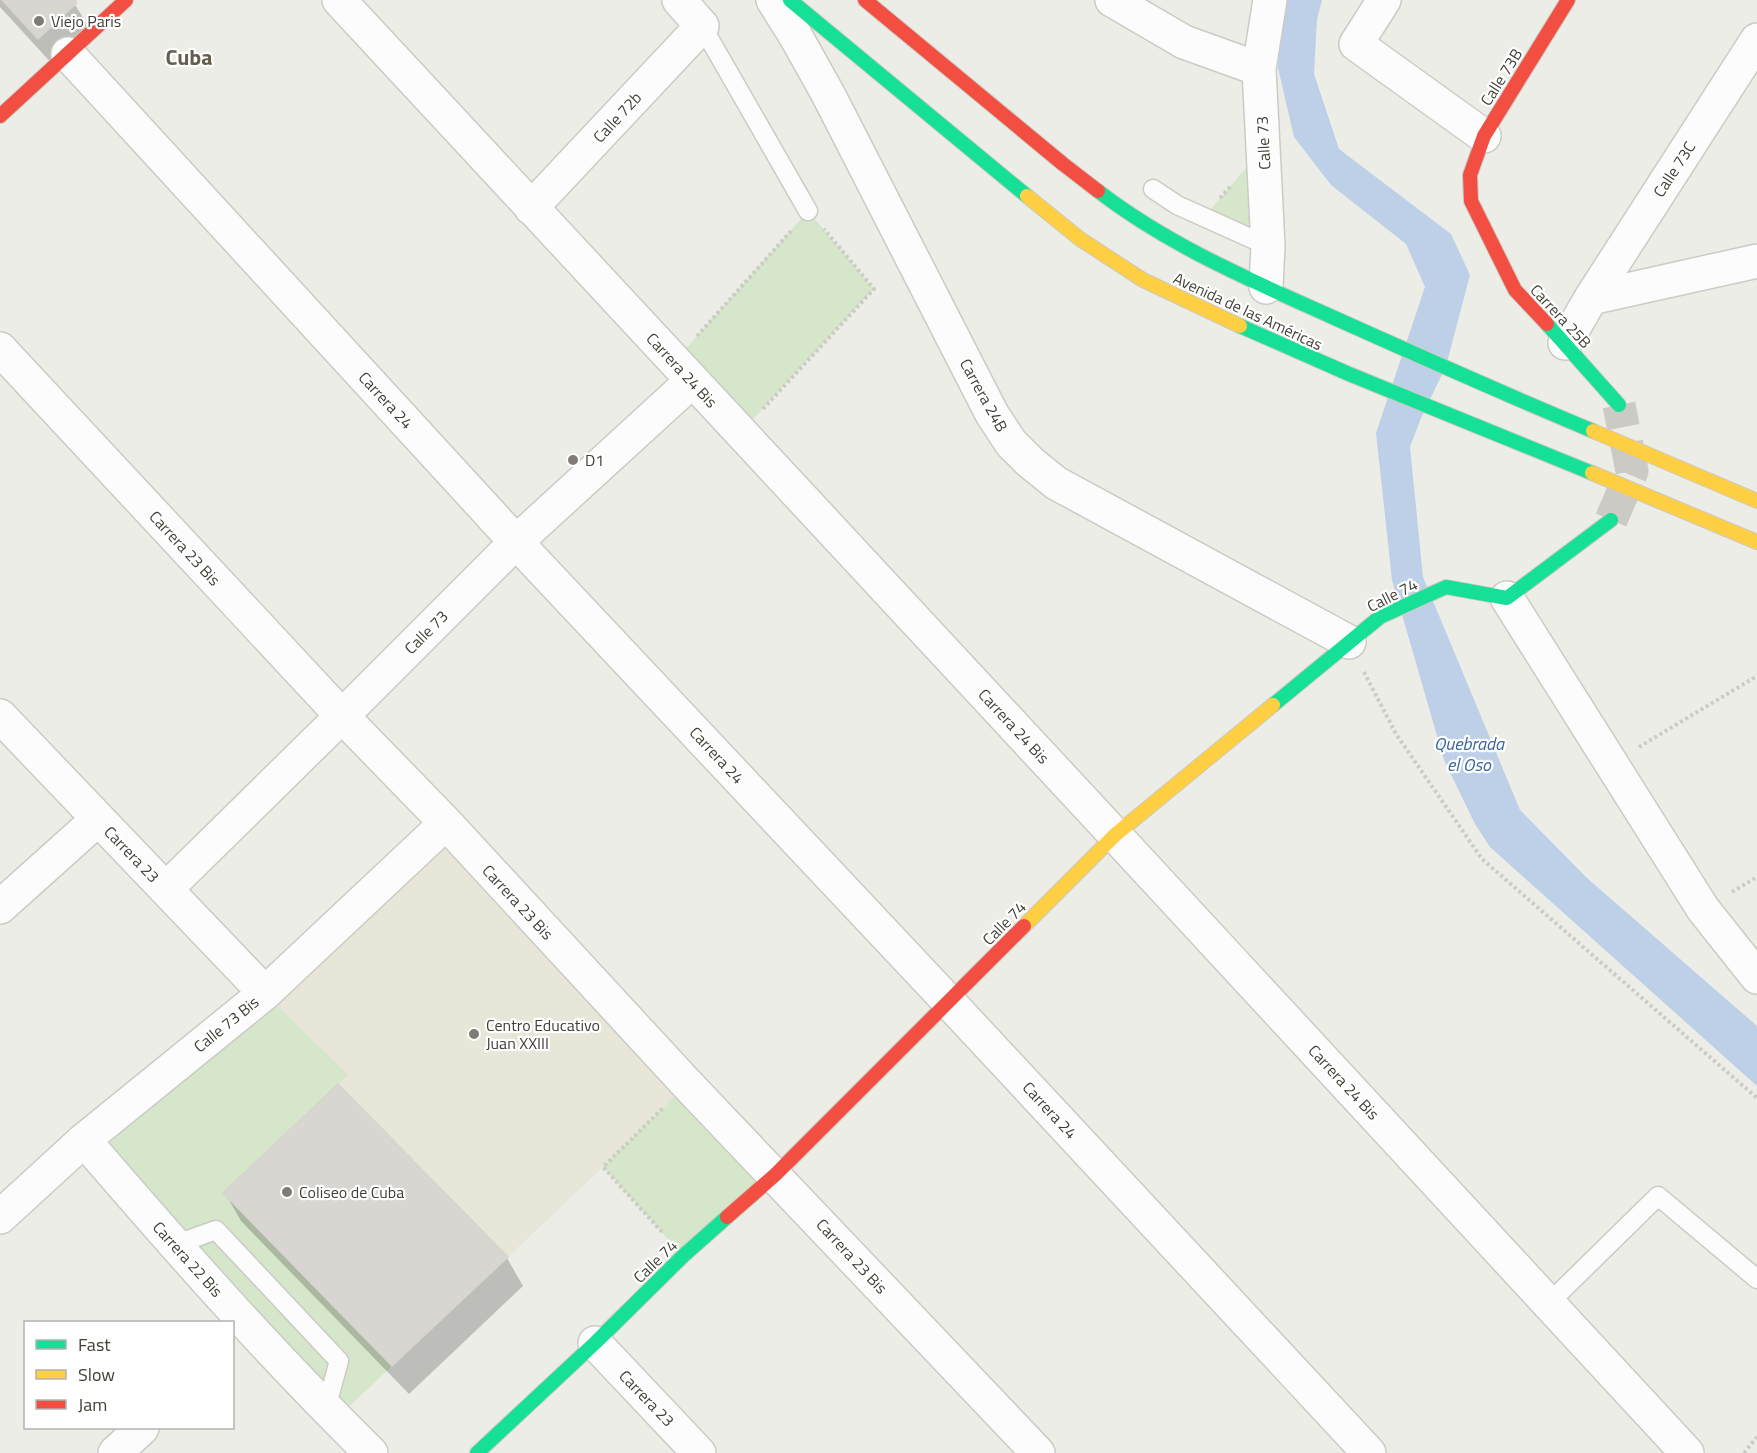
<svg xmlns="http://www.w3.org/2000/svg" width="1757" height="1453" font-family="'Titillium Web',sans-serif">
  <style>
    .education { fill: #e7e6d8 }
    .green { fill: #d6e6ca }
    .water { fill: #bdd0e7 }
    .shadow { fill: #0003 }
    .building { fill: #d7d6d1; stroke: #d5d4ce; stroke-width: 1.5 }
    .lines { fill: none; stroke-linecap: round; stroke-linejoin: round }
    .secondary-tunnel { stroke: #cbcac4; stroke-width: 33; stroke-dasharray: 33 16; stroke-linecap: butt }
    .lane-casing { stroke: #cbcbc6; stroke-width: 21 }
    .street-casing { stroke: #cbcbc6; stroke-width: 36 }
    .fast-casing { stroke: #cccac0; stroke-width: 16 }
    .slow-casing { stroke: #cccac0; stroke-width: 16 }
    .jam-casing { stroke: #cccac0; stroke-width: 16 }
    .path { stroke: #cccbc6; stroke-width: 4; stroke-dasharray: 3 3; stroke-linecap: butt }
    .lane { stroke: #fcfcfc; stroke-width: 18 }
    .street { stroke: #fcfcfc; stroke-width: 33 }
    .fast { stroke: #16e098; stroke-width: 14 }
    .slow { stroke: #ffcf43; stroke-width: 14 }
    .jam { stroke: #f24e42; stroke-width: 14 }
    .poi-dot { fill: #7e7c74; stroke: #fff; stroke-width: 2 }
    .labels { text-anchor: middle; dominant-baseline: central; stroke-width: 4.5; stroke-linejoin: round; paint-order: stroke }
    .poi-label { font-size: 16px; fill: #423f36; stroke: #fff; text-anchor: start }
    .street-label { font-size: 16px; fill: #423f36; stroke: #fff }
    .water-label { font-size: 18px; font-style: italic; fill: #3c66a1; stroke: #fff }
    .district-label { font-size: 22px; font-weight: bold; fill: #645e4e; stroke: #fff }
  </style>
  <rect width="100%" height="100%" fill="#edede8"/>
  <path class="education" d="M446,823L687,1084L603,1167L508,1257L338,1084L348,1075L265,993Z"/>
  <path class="green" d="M1251,162L1252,230L1209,211Z
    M808,211L874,289L740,433L674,362Z
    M265,993L348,1075L338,1084L508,1257L336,1419L84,1140Z
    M687,1084L775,1175L683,1256L603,1167Z"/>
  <path class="water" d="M1285,0H1322L1317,19L1314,74L1339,149L1451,234L1470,275L1446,366L1421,418L1410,447L1423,577L1520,810L1587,878L1757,1026V1086L1490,847L1475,824L1444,760L1392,580L1376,433L1425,287L1406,244L1331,185L1294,137L1278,68L1281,15Z"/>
  <path class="shadow" d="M0,0H72L92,32L55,67L0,7Z
    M338,1086L507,1258L523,1286L409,1394L241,1221L225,1193Z"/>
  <path class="building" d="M2,0H75L77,3L38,39Z
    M338,1084L508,1257L392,1366L223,1193Z"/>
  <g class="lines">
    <path class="secondary-tunnel" d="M1611,520L1632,471L1619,405"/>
    <g class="lane-casing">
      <path id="lane" d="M702,26L808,211
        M1153,189L1177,205L1268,246
        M174,1245L216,1230L339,1361L326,1408
        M1549,1303L1658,1196L1757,1279"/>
    </g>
    <g class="street-casing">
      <path id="street" d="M339,0L1115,835L1687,1453
        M773,0L795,35L828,94L992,414L1011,443L1030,462L1056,483L1349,642
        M1112,0L1184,42L1259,69
        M1384,0L1356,44L1484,136
        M68,54L516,542L948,1001L1369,1453
        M531,208L702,26L679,0
        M1266,287L1268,246L1259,69L1270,0
        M1591,298L1757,40
        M1565,343L1591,298L1757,261
        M0,349L342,716L446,823L687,1084L1038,1453
        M1507,598L1703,909L1757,977
        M0,716L265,993
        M166,889L342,716L516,542L692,381
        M0,907L98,819
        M84,1140C176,1247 270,1354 371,1453
        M0,1217L84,1140L265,993L446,823
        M595,1343L699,1453
        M115,1453L142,1428"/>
    </g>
    <g class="fast-casing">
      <path id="fast" d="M790,0L1027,196
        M1098,191C1168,245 1250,280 1330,316C1417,355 1504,394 1593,431
        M1547,324L1619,405
        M1240,326L1349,374L1592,473
        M1273,705L1380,617L1446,587L1507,598L1611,520
        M477,1453L595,1343L683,1256L727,1217"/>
    </g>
    <g class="slow-casing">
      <path id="slow" d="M1027,196L1080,239L1143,280L1240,326
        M1593,431L1757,501
        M1592,473L1757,542
        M1024,926L1115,835L1273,705"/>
    </g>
    <g class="jam-casing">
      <path id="jam" d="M865,0L1063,164L1098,191
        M0,116L126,0
        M1547,324L1515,290L1471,201L1470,175L1484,136L1568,0
        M727,1217L775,1175L1024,926"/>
    </g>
    <path class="path" d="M1220,198L1231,186
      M697,336L792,230
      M763,409L874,289L824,229
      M1364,672L1396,734L1482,859L1757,1098
      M1639,747L1757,676
      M1732,892L1757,877
      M662,1232L603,1167L663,1108
      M1744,1453L1757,1437"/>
    <use href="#lane" class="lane"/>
    <use href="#street" class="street"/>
    <use href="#fast" class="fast"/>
    <use href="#slow" class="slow"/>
    <use href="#jam" class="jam"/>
  </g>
  <g class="poi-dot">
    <circle cx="39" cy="21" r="6"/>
    <circle cx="573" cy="460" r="6"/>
    <circle cx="474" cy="1034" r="6"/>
    <circle cx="287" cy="1192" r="6"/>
  </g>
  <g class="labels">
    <g class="poi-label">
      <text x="51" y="21">Viejo Paris</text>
      <text x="585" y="460">D1</text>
      <text x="486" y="1025">Centro Educativo<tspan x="486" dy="18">Juan XXIII</tspan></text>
      <text x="299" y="1192">Coliseo de Cuba</text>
    </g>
    <g class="street-label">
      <text transform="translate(1501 77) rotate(-58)">Calle 73B</text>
      <text transform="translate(617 117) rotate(-47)">Calle 72b</text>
      <text transform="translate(1263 143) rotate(-93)">Calle 73</text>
      <text transform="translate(1674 169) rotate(-57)">Calle 73C</text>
      <text transform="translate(1248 311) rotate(25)">Avenida de las Américas</text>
      <text transform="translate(1561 316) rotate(47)">Carrera 25B</text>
      <text transform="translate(682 370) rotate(47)">Carrera 24 Bis</text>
      <text transform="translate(984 395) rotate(61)">Carrera 24B</text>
      <text transform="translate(386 400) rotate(47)">Carrera 24</text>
      <text transform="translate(185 548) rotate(47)">Carrera 23 Bis</text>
      <text transform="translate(1392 595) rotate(-27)">Calle 74</text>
      <text transform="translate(426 632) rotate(-45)">Calle 73</text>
      <text transform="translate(1014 726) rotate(47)">Carrera 24 Bis</text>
      <text transform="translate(717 755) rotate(47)">Carrera 24</text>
      <text transform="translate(132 854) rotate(46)">Carrera 23</text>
      <text transform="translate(518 902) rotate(47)">Carrera 23 Bis</text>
      <text transform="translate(1004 923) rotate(-45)">Calle 74</text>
      <text transform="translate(226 1024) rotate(-39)">Calle 73 Bis</text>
      <text transform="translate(1344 1082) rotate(47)">Carrera 24 Bis</text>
      <text transform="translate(1050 1110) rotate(47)">Carrera 24</text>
      <text transform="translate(852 1256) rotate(47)">Carrera 23 Bis</text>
      <text transform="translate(188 1259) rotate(48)">Carrera 22 Bis</text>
      <text transform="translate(655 1261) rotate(-44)">Calle 74</text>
      <text transform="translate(647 1398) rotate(46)">Carrera 23</text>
    </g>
    <g class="water-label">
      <text x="1469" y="743">Quebrada<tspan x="1469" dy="21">el Oso</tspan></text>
    </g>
    <g class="district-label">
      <text x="189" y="57">Cuba</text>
    </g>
  </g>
  <rect x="24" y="1321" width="210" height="108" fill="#ffffff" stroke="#b3b2af" stroke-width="1.5"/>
  <rect x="36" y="1340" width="30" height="9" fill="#16e098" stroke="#b3b2af" stroke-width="1.5"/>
  <text x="78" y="1351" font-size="18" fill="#423f36">Fast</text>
  <rect x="36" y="1370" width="30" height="9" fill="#ffcf43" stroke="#b3b2af" stroke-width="1.5"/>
  <text x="78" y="1381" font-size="18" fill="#423f36">Slow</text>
  <rect x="36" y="1400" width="30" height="9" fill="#f24e42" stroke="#b3b2af" stroke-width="1.5"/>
  <text x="78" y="1411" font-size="18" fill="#423f36">Jam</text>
</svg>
